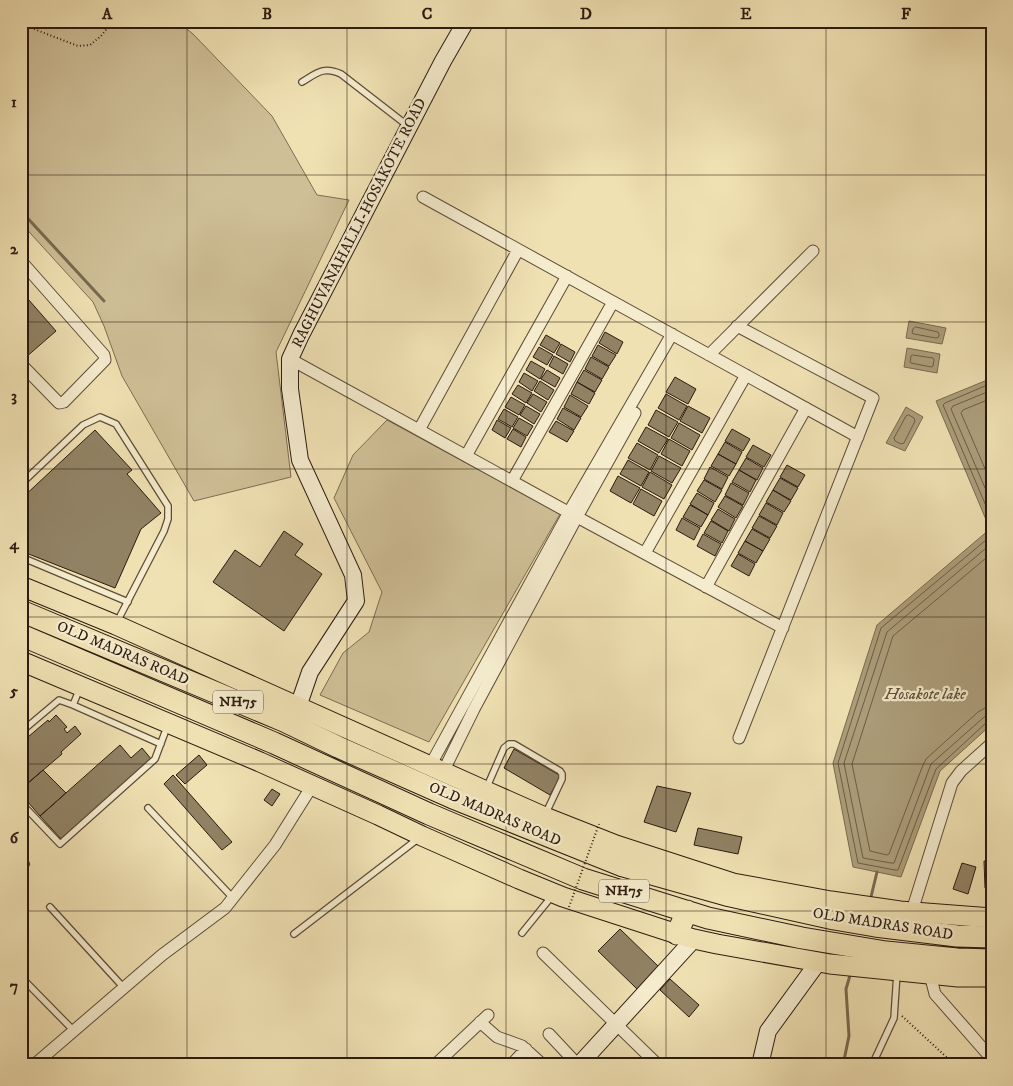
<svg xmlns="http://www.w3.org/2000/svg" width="1013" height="1086" font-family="'IM FELL DW Pica',serif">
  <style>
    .green { fill: #cfbf97; stroke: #7d6d53 }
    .water { fill: #ad9e7b; stroke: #796a50 }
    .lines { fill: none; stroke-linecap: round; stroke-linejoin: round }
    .shore { stroke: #6c5c45; stroke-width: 1 }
    .stream { stroke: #796a50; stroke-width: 3 }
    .building { fill: #918264; stroke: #2b1b0f }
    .lane-casing { stroke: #5c4c38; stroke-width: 8 }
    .street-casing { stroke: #5c4c38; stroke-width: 13 }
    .secondary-casing { stroke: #2b1b0f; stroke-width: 18 }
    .primary-casing { stroke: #2b1b0f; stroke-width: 21 }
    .highway-casing { stroke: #2b1b0f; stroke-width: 23 }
    .path { stroke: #2b1b0f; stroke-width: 2; stroke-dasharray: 1 2.5; stroke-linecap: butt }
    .lane { stroke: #f5ecce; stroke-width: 5.5 }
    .street { stroke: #f5ecce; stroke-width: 11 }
    .secondary { stroke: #f5ecce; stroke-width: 16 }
    .primary { stroke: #f0e1b3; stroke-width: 19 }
    .highway { stroke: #f0e1b3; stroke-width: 21 }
    .path-bridge { stroke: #2b1b0f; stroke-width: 2; stroke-dasharray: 1 2.5; stroke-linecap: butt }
    .grid { fill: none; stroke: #2b1b0f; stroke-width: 1; stroke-opacity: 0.55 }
    .labels { text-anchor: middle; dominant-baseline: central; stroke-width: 4.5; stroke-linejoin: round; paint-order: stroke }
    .shield { fill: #f5ecce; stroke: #685a48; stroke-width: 1 }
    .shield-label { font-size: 14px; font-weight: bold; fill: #2b1b0f }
    .street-label { font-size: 15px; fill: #2b1b0f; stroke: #f5ecce }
    .water-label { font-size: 16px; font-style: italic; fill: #5f4f3a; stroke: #f5ecce }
    .neatline { fill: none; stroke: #2b1b0f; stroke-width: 2 }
    .grid-label { font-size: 16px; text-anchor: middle; font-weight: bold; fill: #2b1b0f }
  </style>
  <rect width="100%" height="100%" fill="#f0e1b3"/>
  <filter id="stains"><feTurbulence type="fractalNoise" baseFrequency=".004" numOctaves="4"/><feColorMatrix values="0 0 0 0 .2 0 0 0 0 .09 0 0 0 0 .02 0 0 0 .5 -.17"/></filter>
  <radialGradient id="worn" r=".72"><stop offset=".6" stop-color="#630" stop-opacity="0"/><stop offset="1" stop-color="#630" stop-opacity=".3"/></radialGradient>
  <path class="green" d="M21,21H177L193,34L272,116L317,195L349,200L276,352L291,477L194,501L122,376L104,326L93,302L21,223Z
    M387,420L560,514L429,742L320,695L343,653L369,632L382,592L334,498L353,455Z"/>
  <path class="water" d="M909,321L946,328L942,344L906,338Z
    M907,348L940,354L937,373L904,367Z
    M992,378V724L940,771L901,877L853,867L833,763L877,625L990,529L936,401Z
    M906,407L923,417L905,451L886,443Z"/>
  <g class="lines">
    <path class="shore" d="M916,327L938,332L939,334V337L936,338L914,334L912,333L913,329Z
      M913,355L933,358L934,360L933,366L931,367L911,363L910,362L911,356Z
      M992,383L945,403L943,405L992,520
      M992,390L953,406L951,409L992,504
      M992,398L963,410L961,413L992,485
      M909,415L914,418L915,421L904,443L901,444L895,441L894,438L906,416Z
      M992,535L881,628L838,763L858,863L895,870H898L936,769L987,722L992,721
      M992,543L887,632L844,763L863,858L891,863H894L931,764L983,718L987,715H992
      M992,553L893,636L852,764L870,851L887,855L889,854L923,765L926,759L978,712L985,708L992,707"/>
    <path class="stream" d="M21,211L104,301
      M870,901L877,872
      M843,1065L849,1036L846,989L851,972"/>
  </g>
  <path class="building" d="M21,291L56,331L25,358L21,353Z
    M605,332L623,342L617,354L599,343Z
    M546,335L560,343L554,353L540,345Z
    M561,344L575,352L570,362L556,354Z
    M598,345L616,355L609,366L592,356Z
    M539,347L553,355L547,365L533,357Z
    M554,356L568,364L563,374L549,366Z
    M591,357L609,367L602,379L585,369Z
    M531,361L545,369L540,379L526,370Z
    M547,370L560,378L555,387L541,379Z
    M584,370L602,380L595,392L577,382Z
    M524,373L538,381L532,391L519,382Z
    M675,377L696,389L688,404L666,392Z
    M540,381L554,390L548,400L534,391Z
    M577,382L595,393L589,404L571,394Z
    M518,385L532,393L526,403L512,394Z
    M533,394L547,402L541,412L527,403Z
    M666,394L687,406L679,420L658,408Z
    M570,395L588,406L581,417L564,407Z
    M511,397L525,405L519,415L505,407Z
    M526,406L540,414L534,424L520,415Z
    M688,406L710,418L702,433L680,421Z
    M563,408L581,418L574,430L557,419Z
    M504,409L518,417L512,427L498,419Z
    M656,410L678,422L669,437L648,425Z
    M519,418L533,426L527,436L513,428Z
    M497,420L511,428L505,438L492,430Z
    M556,421L574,431L567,442L549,432Z
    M679,423L700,435L692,450L671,438Z
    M646,427L668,439L659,453L638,441Z
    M513,429L526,437L521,447L507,439Z
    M732,429L750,439L743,451L725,441Z
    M95,430L132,470L127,474L161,513L141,529L115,588L21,551V499Z
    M669,439L690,451L682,466L661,454Z
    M725,442L742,452L736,464L718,454Z
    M637,443L658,455L650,470L628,458Z
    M753,445L771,455L764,467L746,457Z
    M718,454L736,464L729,476L711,466Z
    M659,456L681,468L672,483L651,471Z
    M746,458L763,468L757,480L739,470Z
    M628,460L649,472L641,486L620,474Z
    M787,465L805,475L798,487L780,477Z
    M710,467L728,477L722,489L704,479Z
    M739,470L756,480L750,492L732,482Z
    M650,472L672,485L664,499L642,487Z
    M618,476L640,488L631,503L610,491Z
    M780,478L798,488L791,500L773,490Z
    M704,480L722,490L715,502L697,491Z
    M731,483L749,493L743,505L725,495Z
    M641,489L662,501L654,516L633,504Z
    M773,490L791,501L784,512L766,502Z
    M697,493L714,503L708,515L690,504Z
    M725,496L743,506L736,518L718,507Z
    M766,503L783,513L777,525L759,515Z
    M690,505L708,515L701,527L683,517Z
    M718,509L735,519L729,531L711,520Z
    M759,516L777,526L770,538L752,528Z
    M682,518L700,528L694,540L676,530Z
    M711,521L728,531L722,543L704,533Z
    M752,529L770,539L763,551L745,541Z
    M284,531L303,544L295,555L322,574L284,631L213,582L235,550L260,567Z
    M703,534L721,544L715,556L697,546Z
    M745,541L763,551L756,563L738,553Z
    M738,554L755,564L749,576L731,566Z
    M56,715L67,727L64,729L67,733L75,726L81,734L61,752L62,754L21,789V743L48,720L49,722Z
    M120,745L131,758L142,748L152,760L62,840L40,816Z
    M514,749L561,776L550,795L504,768Z
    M199,755L207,765L185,784L176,775Z
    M43,770L66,793L40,816L21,794V789Z
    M173,775L232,842L222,850L164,784Z
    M657,786L691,793L676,832L644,822Z
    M272,789L280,794L272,806L264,800Z
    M698,828L742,837L738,854L694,845Z
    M984,861H992V888H985Z
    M962,863L976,867L968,894L953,889Z
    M620,929L659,967L637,989L598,951Z
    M670,979L699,1005L689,1017L660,990Z"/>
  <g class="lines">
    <g class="lane-casing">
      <path id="lane" d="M302,82C317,73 323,66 341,74L408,126
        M21,484L83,425L100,417L116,424L168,506V519L164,531L117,622
        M21,557L128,602
        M73,705L161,744
        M21,732L59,700L73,705L80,688
        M486,789L504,748L509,744H514L560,771L562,774V779L545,815
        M21,803L60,844L155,759L167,727
        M148,808L233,898
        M21,868L26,864
        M50,907L124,988
        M522,933L552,896
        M294,934L419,838
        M21,977L74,1031
        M874,1061L894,1018L897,973"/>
    </g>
    <g class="street-casing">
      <path id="street" d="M423,197L858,437
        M21,261L104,355L105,360L64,402L59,403L21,364
        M737,326L873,398L739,738
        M709,355L813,251
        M290,359L577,517L783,628
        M419,430L518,250
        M466,456L567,276
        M512,481L613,302
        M645,553L746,375
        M706,587L806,408
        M430,766L569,512L672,334
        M443,772L474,709L577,517L635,413
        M912,911L952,783L961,771L992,743
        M543,953L658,1065
        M930,974L935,994L992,1059
        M480,1022L497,1037L522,1046L543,1065
        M549,1034L578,1065
        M34,1065L162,955L225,908L275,845L312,786
        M435,1065L488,1015
        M511,1065L526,1049"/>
    </g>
    <g class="secondary-casing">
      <path id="secondary" d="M298,707L310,672L356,601L353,575L300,460L290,389V359L301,335L443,61L466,21
        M579,1065L694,939
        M760,1065L768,1031L819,961"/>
    </g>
    <g class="primary-casing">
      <path id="primary" d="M21,586L116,625L486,791L545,817L616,845L733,883L831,901L900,911L992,918
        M21,661L260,762L378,815L422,836L519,879L563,897L677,934L694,939L717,944L830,964L958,977H992"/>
    </g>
    <g class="highway-casing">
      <path id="highway" d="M21,611L284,721L338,747L453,798L623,866L726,895L834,919L875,926L957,936L992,937
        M21,635L274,743L429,814L583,879L708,918L802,938L886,952L957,959L992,960
        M677,934L687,911"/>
    </g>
    <path class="path" d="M21,24L78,46L90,45L101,36L113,21
      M902,1016L955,1065"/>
    <use href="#lane" class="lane"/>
    <use href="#street" class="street"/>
    <use href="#secondary" class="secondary"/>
    <use href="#primary" class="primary"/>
    <use href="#highway" class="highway"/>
    <path class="path-bridge" d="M569,907L599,824"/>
  </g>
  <path class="grid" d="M187,21V1065M347,21V1065M506,21V1065M666,21V1065M826,21V1065M21,175H992M21,322H992M21,469H992M21,617H992M21,764H992M21,911H992"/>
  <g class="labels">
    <g class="shield">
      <rect x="213" y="690.5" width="50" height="23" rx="4"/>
      <rect x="599" y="879.5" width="50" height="23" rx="4"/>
    </g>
    <g class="shield-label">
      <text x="238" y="702">NH75</text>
      <text x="624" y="891">NH75</text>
    </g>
    <g class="street-label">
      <text transform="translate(359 223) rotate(-63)">RAGHUVANAHALLI-HOSAKOTE ROAD</text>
      <text transform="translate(123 653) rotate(23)">OLD MADRAS ROAD</text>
      <text transform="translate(495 814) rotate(23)">OLD MADRAS ROAD</text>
      <text transform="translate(883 924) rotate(9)">OLD MADRAS ROAD</text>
    </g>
    <g class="water-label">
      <text x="925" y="694">Hosakote lake</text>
    </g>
  </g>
  <rect width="1013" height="1086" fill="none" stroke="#f0e1b3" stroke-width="55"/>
  <rect x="28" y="28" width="958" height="1030" class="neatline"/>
  <g class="grid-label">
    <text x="107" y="19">A</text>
    <text x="267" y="19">B</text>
    <text x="427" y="19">C</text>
    <text x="586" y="19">D</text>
    <text x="746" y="19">E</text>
    <text x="906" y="19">F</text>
    <text x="14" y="107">1</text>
    <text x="14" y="254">2</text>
    <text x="14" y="401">3</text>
    <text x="14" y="549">4</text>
    <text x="14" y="696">5</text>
    <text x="14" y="843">6</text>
    <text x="14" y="991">7</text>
  </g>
  <rect width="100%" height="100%" filter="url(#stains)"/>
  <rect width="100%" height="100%" fill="url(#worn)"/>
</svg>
